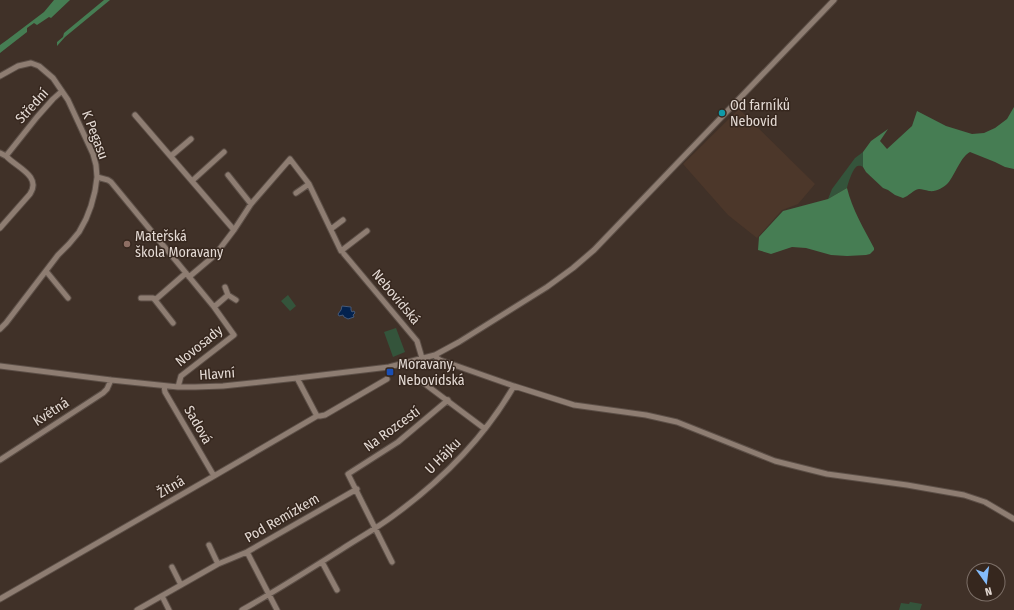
<svg xmlns="http://www.w3.org/2000/svg" width="1014" height="610" font-family="'Fira Sans Condensed',sans-serif">
  <style>
    .built { fill: #4c372a }
    .green { fill: #34543b }
    .forest { fill: #467d53 }
    .water { fill: #03224e; stroke: #465976 }
    .lines { fill: none; stroke-linecap: round; stroke-linejoin: round }
    .minor-casing { stroke: #5c4f47; stroke-width: 7 }
    .minor { stroke: #8e7d72; stroke-width: 5 }
    .culture-dot { fill: #0f9aa8; stroke: #36271e; stroke-width: 1.5 }
    .education-dot { fill: #8d6e63; stroke: #36271e; stroke-width: 1.5 }
    .transit-dot { fill: #1a4fb4; stroke: #36271e; stroke-width: 1.5 }
    .labels { text-anchor: middle; dominant-baseline: central; stroke-width: 3; stroke-linejoin: round; paint-order: stroke }
    .poi-label { font-size: 14px; fill: #e4dad4; stroke: #36271e; text-anchor: start }
    .street-label { font-size: 14px; fill: #e4dad4; stroke: #36271e }
  </style>
  <rect width="100%" height="100%" fill="#403128"/>
  <path class="built" d="M739,109L815,184L798,204L782,210L757,238L728,215L683,164Z"/>
  <path class="green" d="M863,152V167C861,166 859,165 856,167C852,171 848,183 847,188L828,199L832,189L855,158Z
    M288,295L296,306L290,311L281,301Z
    M396,328L405,352L393,357L384,332Z
    M910,602L922,604L920,610H899L901,603L909,604Z"/>
  <path class="forest" d="M54,0H70L51,18L49,17L37,25L34,23L27,28V32L0,53V45L7,40L44,12Z
    M104,0H110L65,37L57,46V42L63,37L64,33Z
    M1014,107V169L1005,167L995,162L970,152C961,156 955,175 948,183C943,188 936,192 929,191C925,190 922,189 919,189C913,190 909,196 903,198L895,195L888,190L883,188L866,172L863,167V152L871,141L888,129L880,141L887,149L912,126L917,111L946,126L972,134L984,133L995,128L1007,119Z
    M847,188C852,209 864,229 874,248V250L870,254L866,255L847,256L831,255L806,248L792,247L771,254L758,250L759,237L783,211L828,199Z"/>
  <path class="water" d="M342,306L351,307V310L352,312L354,311L355,313L353,315L354,317L348,319L344,317L343,315L339,316L338,314L341,310Z"/>
  <g class="lines">
    <g class="minor-casing">
      <path id="minor" d="M0,76L18,66L31,63L39,66L53,78L68,100L93,154L96,165L97,177L95,191L91,206L86,219L79,232L69,244L58,255L6,323L0,329
        M135,115L234,230
        M0,153L6,156
        M171,156L191,139
        M228,175L251,204
        M97,177L108,180L111,182L214,307L234,335L181,376L178,387
        M192,181L224,152
        M296,193L309,184
        M0,228L30,194C42,176 16,167 6,156L37,117L53,99L62,91
        M331,229L343,220
        M344,254L417,341L422,358
        M46,271L68,298
        M189,277L215,255L234,230L251,204L290,159L309,184L341,251L367,231
        M228,295L236,300
        M141,298H153L155,300
        M214,307L228,295L225,287
        M173,323L155,300L186,273
        M435,355L437,358L440,360L514,386L574,405L646,415L677,422L775,461L827,474L907,485L964,495L985,502L1014,519
        M0,366L111,380L178,387H195L223,386L297,378L389,367L435,355L459,342L547,287L573,268L594,250L834,0
        M421,381L485,429
        M164,386L165,392L214,476
        M317,416H320L325,415L387,379
        M0,460L103,393L107,389L111,380
        M209,545L218,564
        M247,552L277,610
        M322,562L337,590
        M392,562L348,474L398,442L448,400
        M172,567L181,585
        M162,596L169,610
        M0,599L214,476L317,416L297,378
        M137,610L218,564L247,552L357,489
        M242,610C276,591 309,570 342,549C359,538 377,528 393,516C441,481 484,438 514,386"/>
    </g>
    <use href="#minor" class="minor"/>
  </g>
  <circle class="culture-dot" cx="722" cy="113" r="4"/>
  <circle class="education-dot" cx="127" cy="244" r="4"/>
  <rect class="transit-dot" x="386" y="368" width="8" height="8" rx="2"/>
  <g class="labels">
    <g class="poi-label">
      <text x="730" y="105">Od farníků<tspan x="730" dy="16">Nebovid</tspan></text>
      <text x="135" y="236">Mateřská<tspan x="135" dy="16">škola Moravany</tspan></text>
      <text x="398" y="364">Moravany,<tspan x="398" dy="16">Nebovidská</tspan></text>
    </g>
    <g class="street-label">
      <text transform="translate(32 106) rotate(-48)">Střední</text>
      <text transform="translate(95 135) rotate(69)">K Pegasu</text>
      <text transform="translate(396 297) rotate(50)">Nebovidská</text>
      <text transform="translate(199 346) rotate(-39)">Novosady</text>
      <text transform="translate(217 374) rotate(-4)">Hlavní</text>
      <text transform="translate(51 412) rotate(-33)">Květná</text>
      <text transform="translate(198 425) rotate(60)">Sadová</text>
      <text transform="translate(392 429) rotate(-36)">Na Rozcestí</text>
      <text transform="translate(443 456) rotate(-45)">U Hájku</text>
      <text transform="translate(171 487) rotate(-30)">Žitná</text>
      <text transform="translate(282 518) rotate(-30)">Pod Remízkem</text>
    </g>
  </g>
  <g transform="translate(986 582) rotate(166)"><circle r="19" fill="#36271e" stroke="#7c6f67"/>
  <path d="M0-3L7 15L0 10L-7 15Z" fill="#84bcfb"/>
  <text y="-6" font-size="11" font-weight="bold" text-anchor="middle" fill="#e4dad4">N</text>
  </g>
</svg>
